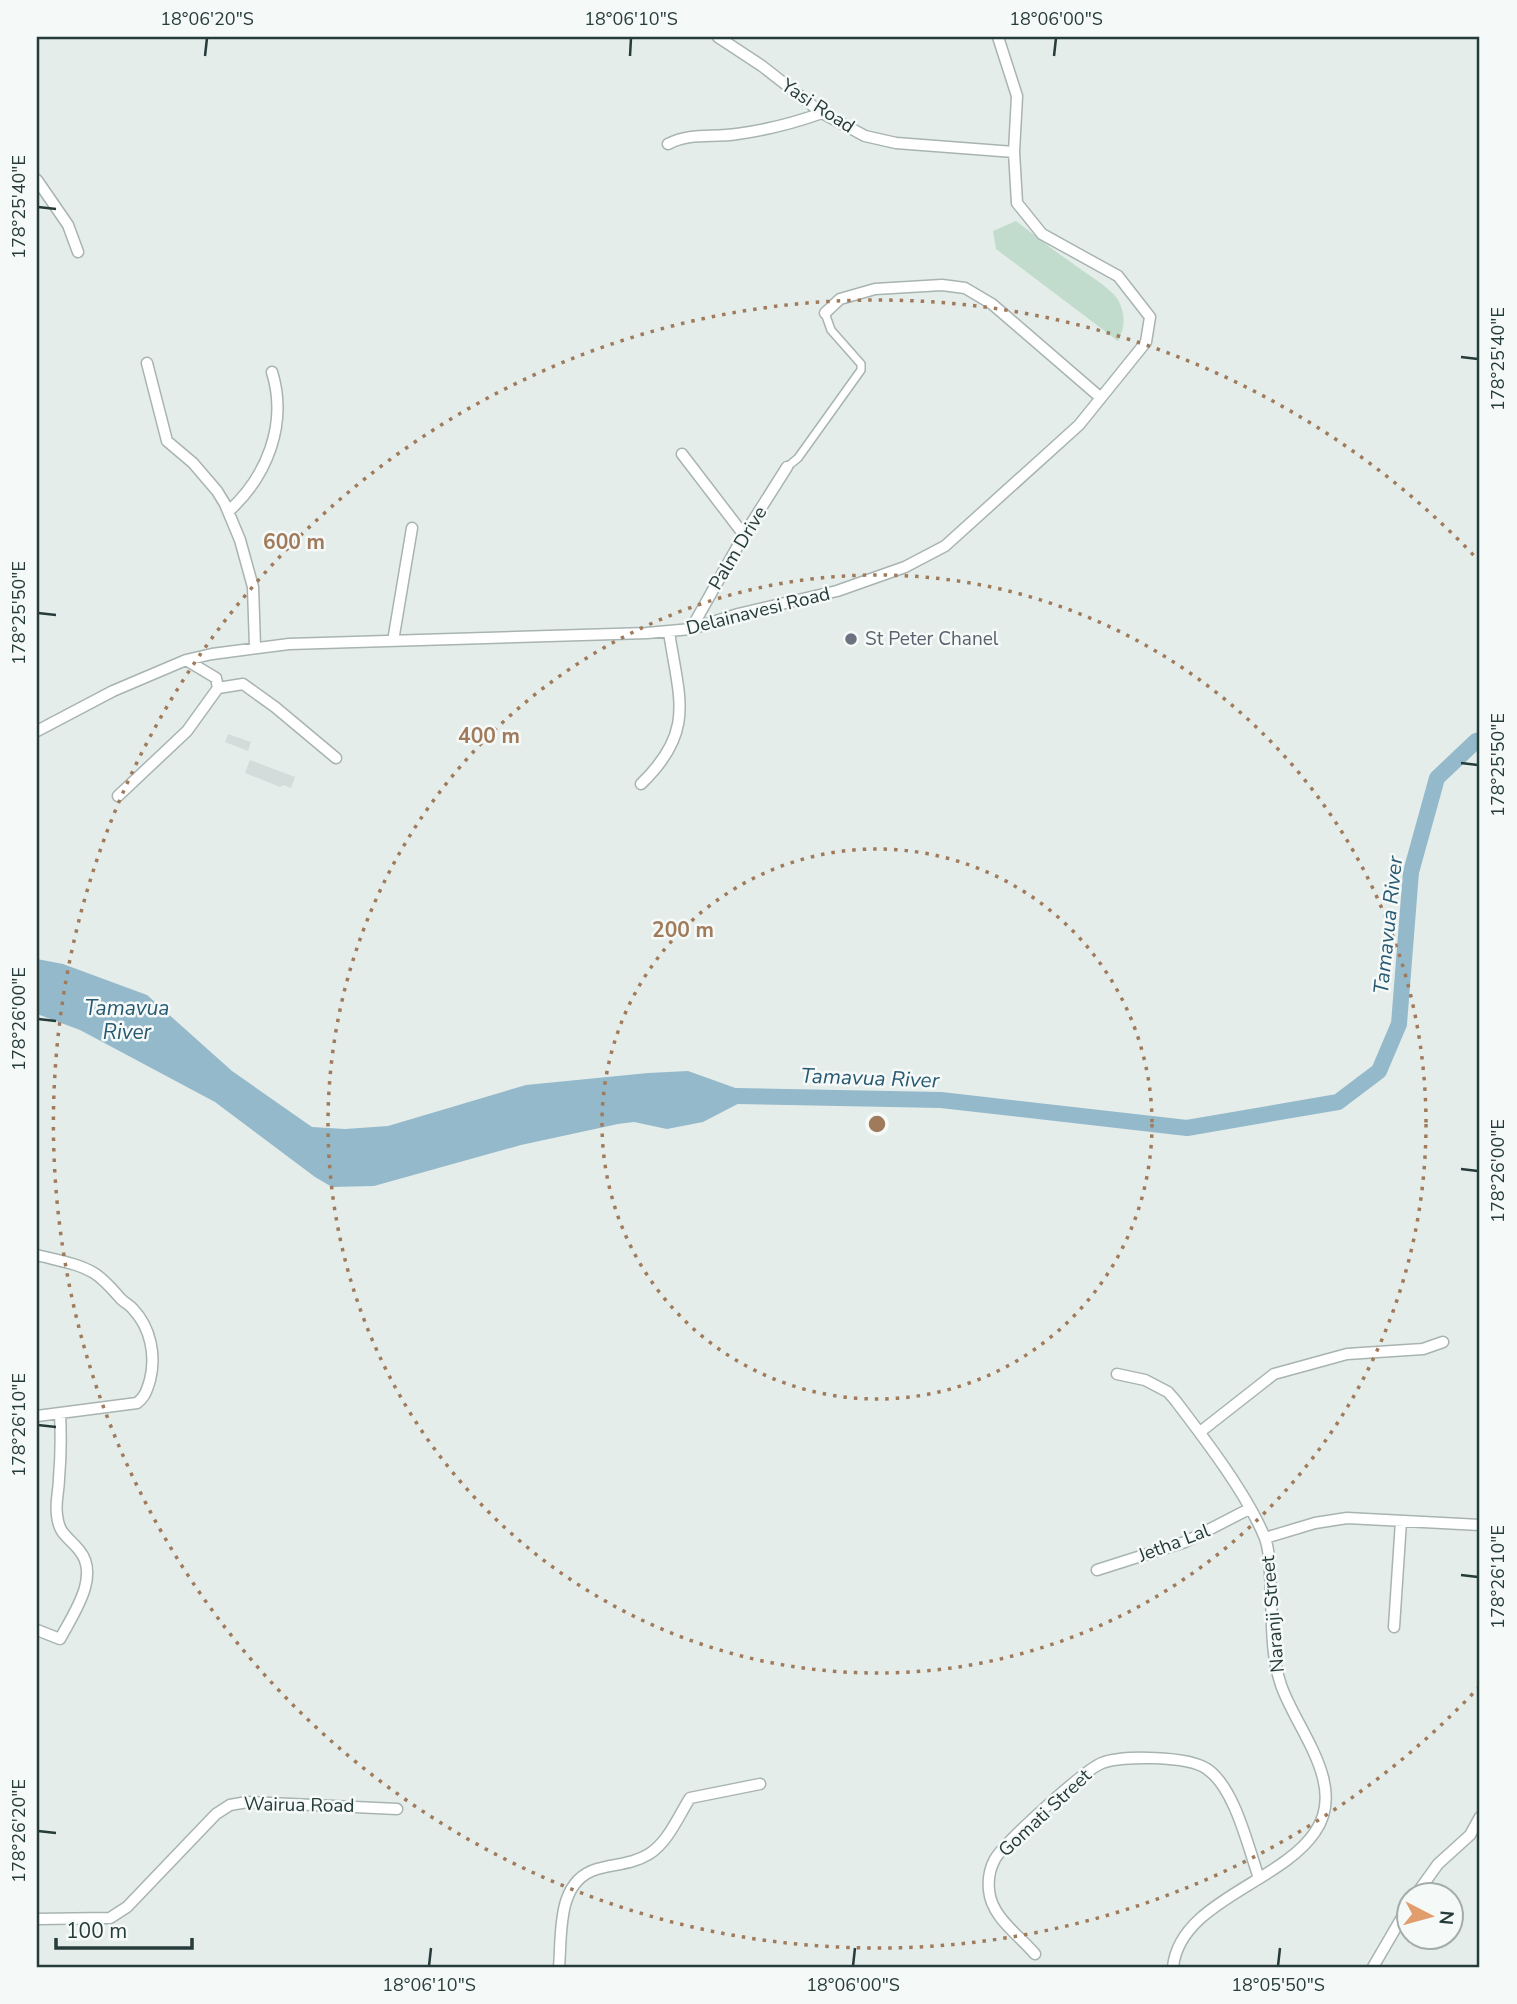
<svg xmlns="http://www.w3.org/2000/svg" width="1517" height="2004" font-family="'Nunito Sans',sans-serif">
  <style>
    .built { fill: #d3dcda }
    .green { fill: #c1dbcc }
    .water { fill: #94b9cb }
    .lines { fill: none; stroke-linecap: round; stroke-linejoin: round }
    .river { stroke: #94b9cb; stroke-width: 16 }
    .pedestrian-casing { stroke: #a8b4b2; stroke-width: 10 }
    .minor-casing { stroke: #a8b4b2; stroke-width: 13 }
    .pedestrian { stroke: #fff; stroke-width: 7 }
    .minor { stroke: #fff; stroke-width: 10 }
    .ticks { fill: none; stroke: #263c3a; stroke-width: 2.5 }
    .ring { fill: none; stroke: #a07b5b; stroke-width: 3.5; stroke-dasharray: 3.5 7 }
    .worship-dot { fill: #6b7280; stroke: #f5f9f8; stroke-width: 2.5 }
    .labels { text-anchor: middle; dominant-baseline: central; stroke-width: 5; stroke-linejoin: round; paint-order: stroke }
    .street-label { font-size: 19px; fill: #263c3a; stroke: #f5f9f8 }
    .worship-label { font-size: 19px; fill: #5b616d; stroke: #f5f9f8; text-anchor: start }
    .water-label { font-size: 21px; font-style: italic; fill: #275972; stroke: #f5f9f8 }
    .centre { fill: #a07b5b; stroke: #f5f9f8; stroke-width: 3.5 }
    .ring-label { font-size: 21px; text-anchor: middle; font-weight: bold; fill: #a07b5b; stroke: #f5f9f8; stroke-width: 5; stroke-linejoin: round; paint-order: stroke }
    .neatline { fill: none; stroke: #263c3a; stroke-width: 2.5 }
    .ticks-label { font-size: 18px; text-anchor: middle; fill: #263c3a }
  </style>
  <rect width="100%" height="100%" fill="#e5edea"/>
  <path class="built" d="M228,734L251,742L248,751L225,742Z
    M250,760L295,777L291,788L283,785L280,787L245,773Z"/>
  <path class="green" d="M1016,221C1034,235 1053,250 1072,263C1085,273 1110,287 1118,300C1126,315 1125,327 1118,341L996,249L993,231Z"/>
  <path class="water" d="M37,959L63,964L147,995L232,1071L312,1127L345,1129L388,1126L526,1085L648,1073L688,1071L755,1095L703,1122L667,1129L634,1122L618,1124L521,1145L374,1186L332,1187L315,1177L215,1102L80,1030L37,1014Z"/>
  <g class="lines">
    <path class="river" d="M736,1096L941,1100L1187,1128L1338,1102L1379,1071L1399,1024L1411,872L1437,778L1476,741L1480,740"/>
    <g class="pedestrian-casing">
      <path id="pedestrian" d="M787,467L798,458L861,370V364L831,330L825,313"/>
    </g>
    <g class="minor-casing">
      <path id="minor" d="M718,37L762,66L822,113L865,136L896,143L1014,152
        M668,144C691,132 712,138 737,134C766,130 794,123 822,113
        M37,180L68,225L78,252
        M825,313L840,299L875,289L942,285L965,288L992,304L1101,398
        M147,363L167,441L193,463L217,491L225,504L240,540L253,587L255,647
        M682,454L744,535
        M229,511C267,476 288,424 272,372
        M691,629L744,535L787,467
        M393,641L412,528
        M186,660L216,678L218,688L243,684L275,707L336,758
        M37,731L113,691L186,660L212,654L289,644L647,633L691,629L738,614L837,591L905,567L945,546L1079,425L1146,342L1150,317L1118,276L1042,234L1017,203L1014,152L1017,96L998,37
        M641,784C696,731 679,699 669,632
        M118,796L187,731L218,688
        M37,1255C56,1260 77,1263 94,1273C105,1280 112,1289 121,1299C125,1303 130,1305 133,1309C151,1328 156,1356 150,1380C147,1390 145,1397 137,1403L37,1416
        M1117,1374L1145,1380L1168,1392L1175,1400C1204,1438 1247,1494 1265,1538C1269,1550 1270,1562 1270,1574C1273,1611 1269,1650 1281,1685C1296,1729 1348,1785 1315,1832C1281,1883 1180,1901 1173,1967
        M1200,1432L1274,1374L1347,1354L1423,1349L1443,1342
        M1265,1538L1315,1523L1347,1518L1480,1525
        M1097,1570L1185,1542L1249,1509
        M1394,1627L1401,1521
        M37,1630L60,1639C73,1614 101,1576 79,1550C68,1536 59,1535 57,1515C55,1503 59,1490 59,1478C61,1456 61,1434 60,1413
        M1415,1896L1438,1864L1470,1835L1480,1817
        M37,1919L110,1918L127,1907L216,1814L230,1805L247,1802L397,1809
        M1035,1954C1019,1935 991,1917 989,1890C988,1880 990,1868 995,1859C1005,1842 1084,1770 1102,1763C1122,1755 1189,1756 1207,1769C1235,1788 1248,1847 1259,1878
        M559,1967C562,1934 556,1881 597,1869C614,1864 633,1864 649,1854C668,1842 678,1817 690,1798L760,1784
        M1373,1967L1408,1907"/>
    </g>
    <use href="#pedestrian" class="pedestrian"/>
    <use href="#minor" class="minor"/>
  </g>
  <path class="ticks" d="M205,56L207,38M630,56L631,38M1054,56L1056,38M38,207L56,209M1461,357L1478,359M38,613L56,615M1461,763L1478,765M38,1019L56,1021M1461,1169L1478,1171M38,1425L56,1427M1461,1575L1478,1577M38,1831L56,1833M429,1966L431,1948M853,1966L855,1948M1278,1966L1280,1948"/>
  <g class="ring">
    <circle cx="877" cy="1124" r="275"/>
    <circle cx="877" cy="1124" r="549"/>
    <path d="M1480 1686A824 824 0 1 1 1480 562"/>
  </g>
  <circle class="worship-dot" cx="851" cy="639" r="7"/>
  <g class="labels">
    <g class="street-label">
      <text transform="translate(818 106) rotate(33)">Yasi Road</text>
      <text transform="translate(738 548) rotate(-59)">Palm Drive</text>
      <text transform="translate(758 611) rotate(-14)">Delainavesi Road</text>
      <text transform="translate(1174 1543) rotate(-21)">Jetha Lal</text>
      <text transform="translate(1273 1614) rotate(-95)">Naranji Street</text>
      <text transform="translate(299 1805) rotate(1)">Wairua Road</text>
      <text transform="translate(1045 1813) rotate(-43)">Gomati Street</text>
    </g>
    <g class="worship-label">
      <text x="865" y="639">St Peter Chanel</text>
    </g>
    <g class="water-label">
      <text transform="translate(1388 925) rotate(-84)">Tamavua River</text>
      <text x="127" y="1008">Tamavua<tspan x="127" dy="24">River</tspan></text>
      <text transform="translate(870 1078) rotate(2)">Tamavua River</text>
    </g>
  </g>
  <circle cx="877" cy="1124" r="10" class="centre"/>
  <g class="ring-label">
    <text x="294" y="549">600 m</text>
    <text x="489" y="743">400 m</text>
    <text x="683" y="937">200 m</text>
  </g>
  <rect width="1517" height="2004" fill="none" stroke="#f5f9f8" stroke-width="77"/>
  <g transform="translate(1430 1916) rotate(96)"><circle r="33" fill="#f5f9f8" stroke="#a2adac" stroke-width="2"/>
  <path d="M0-5L12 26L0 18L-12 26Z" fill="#e29d6d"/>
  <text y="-10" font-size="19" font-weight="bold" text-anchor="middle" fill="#263c3a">N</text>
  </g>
  <path d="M56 1938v10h136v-10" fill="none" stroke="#263c3a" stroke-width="3.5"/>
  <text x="66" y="1938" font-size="21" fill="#263c3a" stroke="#f5f9f8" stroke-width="5" paint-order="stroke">100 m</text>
  <rect x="38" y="38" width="1440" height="1928" class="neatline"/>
  <g class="ticks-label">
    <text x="207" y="25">18°06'20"S</text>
    <text x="631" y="25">18°06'10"S</text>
    <text x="1056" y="25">18°06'00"S</text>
    <text transform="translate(19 207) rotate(-90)" y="6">178°25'40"E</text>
    <text transform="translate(1498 359) rotate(-90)" y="6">178°25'40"E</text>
    <text transform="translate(19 613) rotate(-90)" y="6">178°25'50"E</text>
    <text transform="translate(1498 765) rotate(-90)" y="6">178°25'50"E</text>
    <text transform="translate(19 1019) rotate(-90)" y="6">178°26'00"E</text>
    <text transform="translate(1498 1171) rotate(-90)" y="6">178°26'00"E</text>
    <text transform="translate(19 1425) rotate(-90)" y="6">178°26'10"E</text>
    <text transform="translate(1498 1577) rotate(-90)" y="6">178°26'10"E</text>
    <text transform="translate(19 1831) rotate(-90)" y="6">178°26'20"E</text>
    <text x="429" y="1991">18°06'10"S</text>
    <text x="853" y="1991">18°06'00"S</text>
    <text x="1278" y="1991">18°05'50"S</text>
  </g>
</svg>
